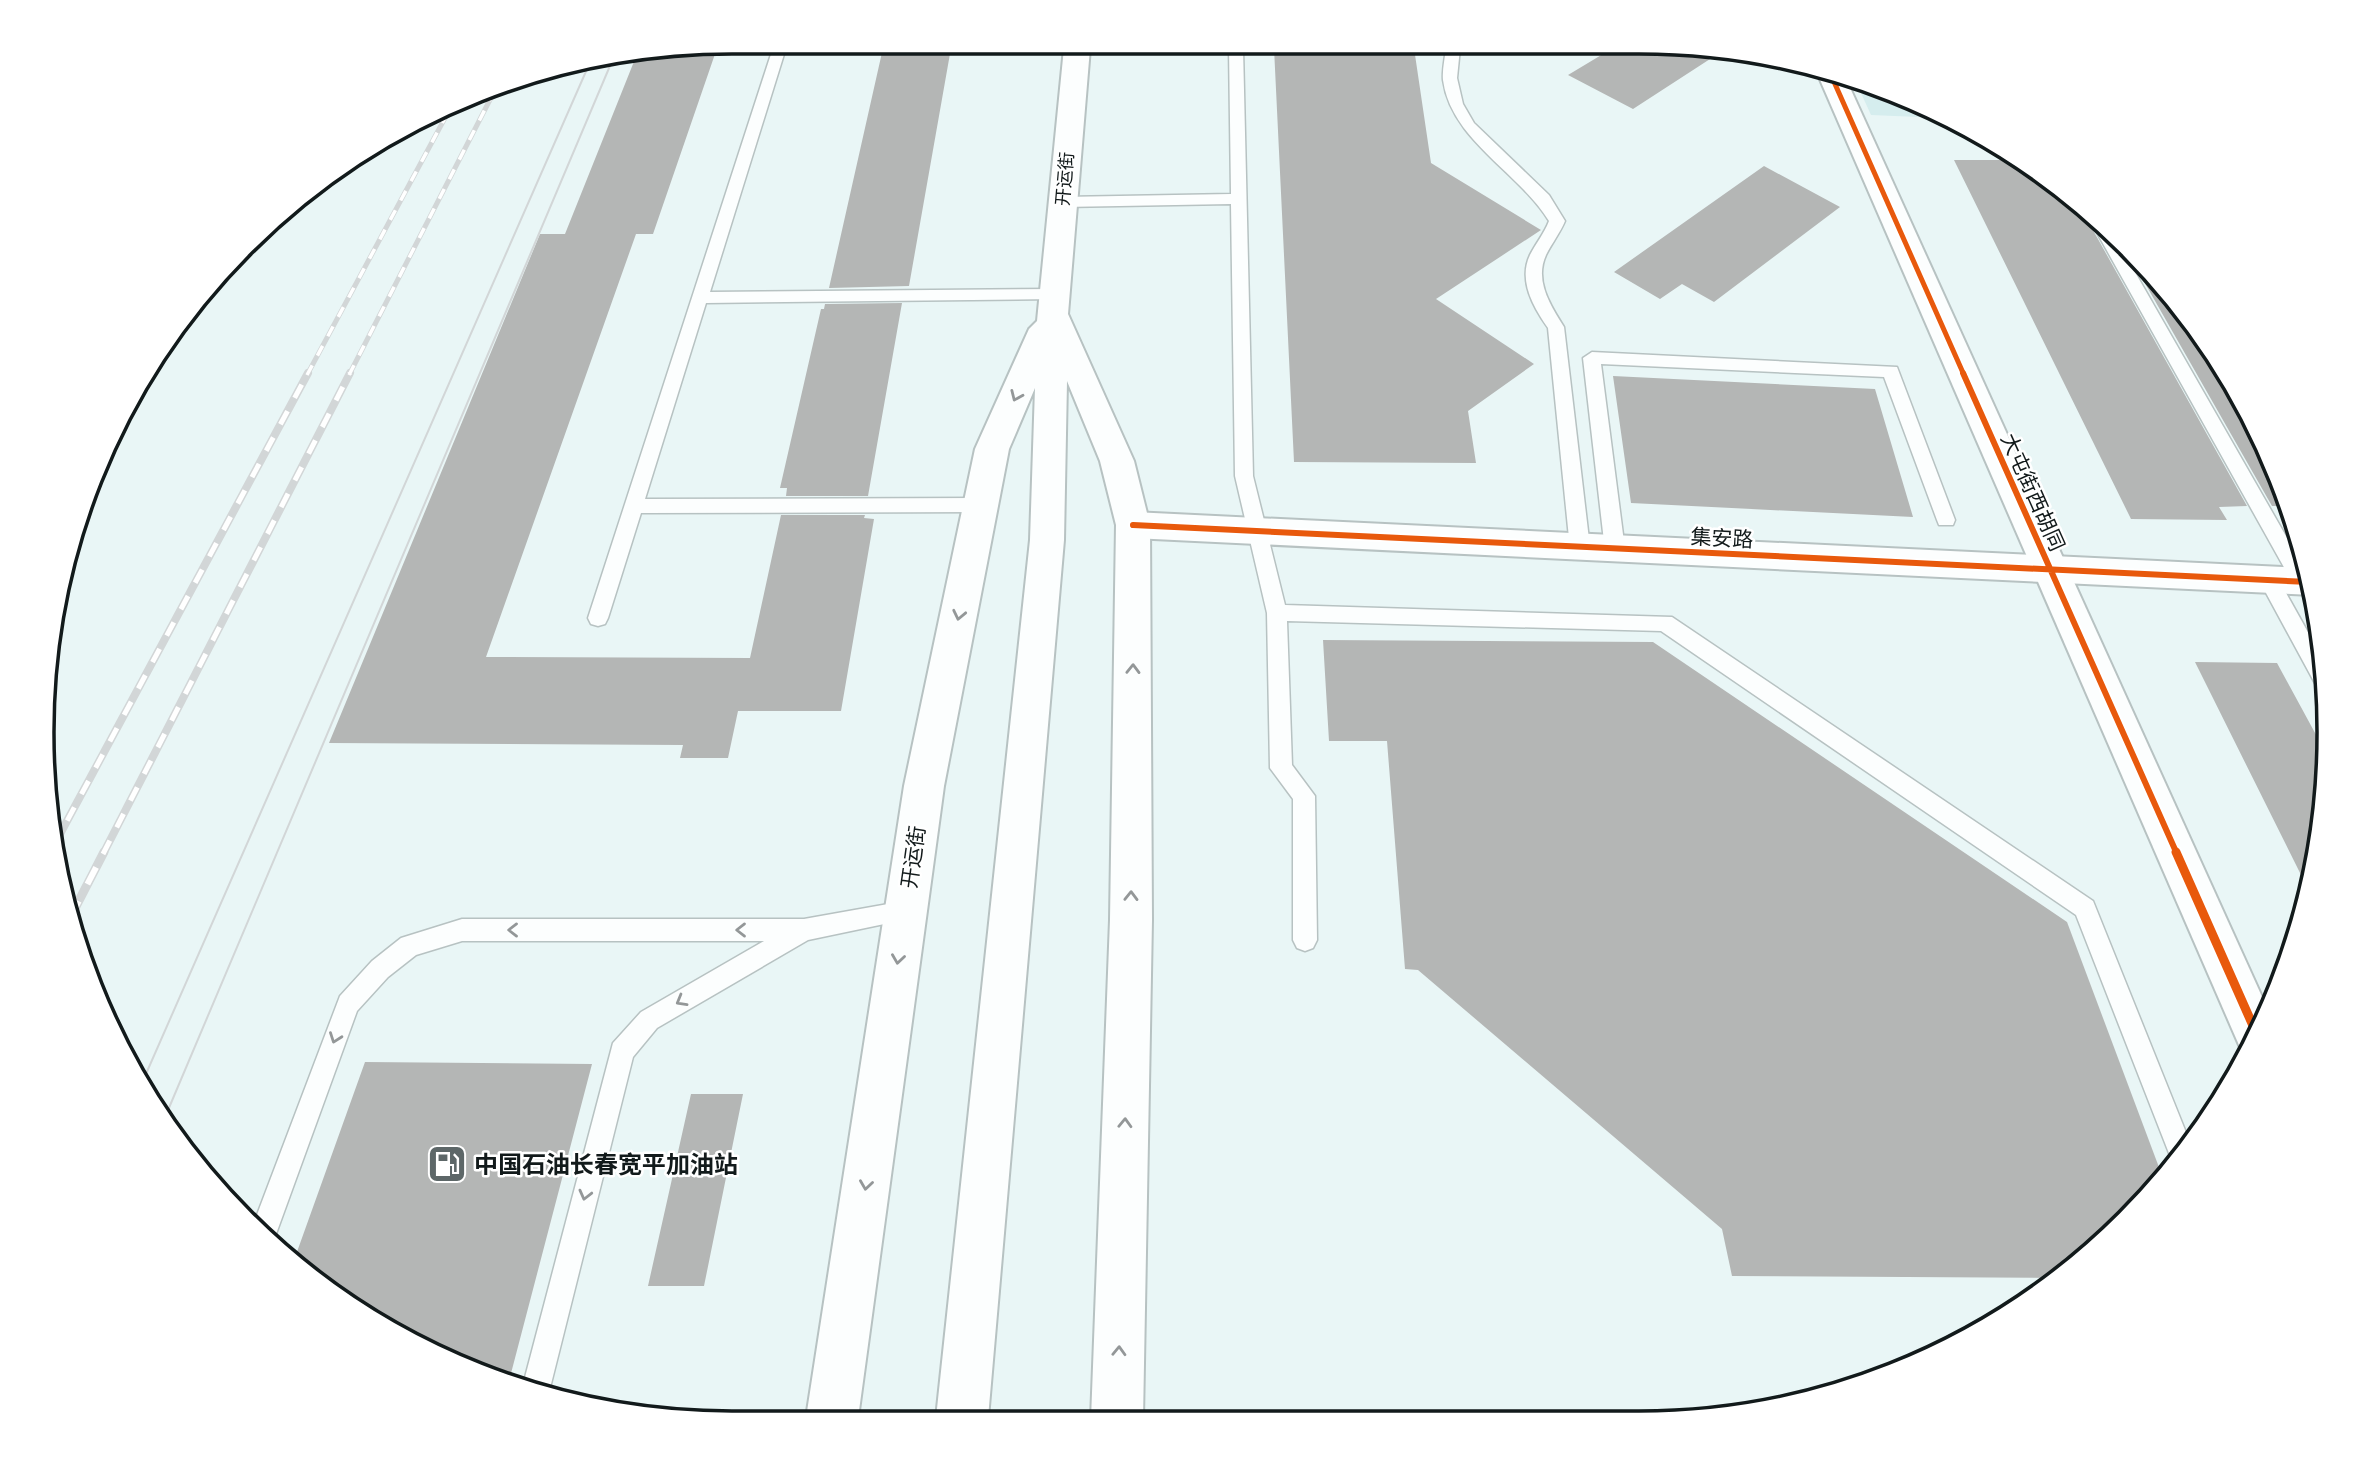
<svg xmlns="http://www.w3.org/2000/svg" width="2371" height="1465" font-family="Helvetica,'Noto Sans SC',sans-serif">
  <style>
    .built { fill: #d5edee }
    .building { fill: #b4b6b5 }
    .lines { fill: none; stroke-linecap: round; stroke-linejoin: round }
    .lane-casing { stroke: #b7c2c2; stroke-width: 3 }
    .street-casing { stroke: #b7c2c2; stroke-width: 4 }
    .secondary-casing { stroke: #b7c2c2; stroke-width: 4 }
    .primary-casing { stroke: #b7c2c2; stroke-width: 4 }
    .lane { fill: #fcfefe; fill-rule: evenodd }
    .street { fill: #fcfefe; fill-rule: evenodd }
    .secondary { fill: #fcfefe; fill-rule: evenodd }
    .primary { fill: #fcfefe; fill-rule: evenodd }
    .tram { stroke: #d2d6d7; stroke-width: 2 }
    .rail-far2-casing { stroke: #d2d6d7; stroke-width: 5 }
    .rail-far1-casing { stroke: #d2d6d7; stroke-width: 8 }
    .rail-casing { stroke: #d2d6d7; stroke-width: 9 }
    .rail-far2 { stroke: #fff; stroke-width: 3.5; stroke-dasharray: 11; stroke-linecap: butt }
    .rail-far1 { stroke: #fff; stroke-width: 5; stroke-dasharray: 15; stroke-linecap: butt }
    .rail { stroke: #fff; stroke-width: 6; stroke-dasharray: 19; stroke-linecap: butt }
    .cycleway-far2-casing { stroke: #fff; stroke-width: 9 }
    .cycleway-far1-casing { stroke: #fff; stroke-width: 10 }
    .cycleway-casing { stroke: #fff; stroke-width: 13 }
    .cycleway-far2 { stroke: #e8590c; stroke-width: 5 }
    .cycleway-far1 { stroke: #e8590c; stroke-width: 6 }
    .cycleway { stroke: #e8590c; stroke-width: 9 }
    .oneway { stroke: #939798 }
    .labels { text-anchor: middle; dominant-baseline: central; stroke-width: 5; stroke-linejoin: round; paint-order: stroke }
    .far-street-label { font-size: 18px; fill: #121a1b; stroke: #fff }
    .street-label { font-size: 21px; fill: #121a1b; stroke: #fff }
    .near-poi-label { font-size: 24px; font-weight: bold; fill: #121a1b; stroke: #fff; text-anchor: start }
    .rim { fill: none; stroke: #121a1b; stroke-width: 3.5 }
  </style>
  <rect width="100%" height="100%" fill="#e9f6f6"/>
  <path class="built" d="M1856,82L1902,94L1942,118L1871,115Z"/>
  <path class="building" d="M654,48H714L712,54H715L653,234H636L486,657L750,658L781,515H865L864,518L874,519L841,711H738L728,758H680L683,745L329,743L540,234H565L637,54H652Z
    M883,48H951L909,286L829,288Z
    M1274,48H1414L1431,163L1541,230L1436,299L1534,364L1468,411L1476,463L1294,462Z
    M1613,48H1727L1633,109L1568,75Z
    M1954,160H2017L2059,184L2092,216L2089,223L2247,506L2219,507L2227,520L2131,519Z
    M1764,166L1840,207L1714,302L1682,284L1660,299L1614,272Z
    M2122,243L2157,277L2236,387L2290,506H2272Z
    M902,303L868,496H786L787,488H780L821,309H824L825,304Z
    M1613,376L1875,389L1913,517L1631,503Z
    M1323,640L1653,642L2067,922L2163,1178L2094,1251L2056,1278L1732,1276L1722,1229L1418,970L1405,969L1387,741H1329Z
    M2195,662L2277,663L2327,755L2328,777L2309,891Z
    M365,1062L592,1064L509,1381L469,1371L312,1281L293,1263Z
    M691,1094H743L704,1286H648Z"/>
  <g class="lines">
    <g class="lane-casing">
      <path id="lane" d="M773,48H783L785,51L710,292L1055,289L1063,294L1055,299L706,303L645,499L981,498L988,500L990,505L988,510L981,512L641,513L608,618L605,624L598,626L591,624L588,618Z
        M1229,48H1243L1253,476L1285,605L1672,617L2093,901L2191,1145L2174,1166L2076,915L1661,631L1287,621L1292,765L1315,796L1317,940L1313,948L1305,951L1297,948L1293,940V799L1270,768L1267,613L1235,476L1231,204L1063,207L1055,202L1063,197L1231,194Z
        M1446,48H1460L1457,78L1463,104L1474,123L1549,195L1565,221C1560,233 1552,243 1546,255C1534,281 1551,306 1564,327L1590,548L1587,553L1580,555L1573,553L1570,548L1548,328C1533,307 1518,280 1530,255C1536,243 1544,234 1549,221C1519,172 1451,140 1443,80C1442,70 1445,58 1446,48Z
        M2093,218L2116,239L2307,573L2309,587L2302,590L2295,587L2091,222Z
        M1592,352L1897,367L1955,520L1953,525H1939L1937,520L1884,377L1601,364L1625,550L1622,555L1615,557L1608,555L1605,550L1583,358Z
        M2269,572L2276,575L2324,661L2325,689L2317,687L2259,580L2262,575Z
        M905,901L913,904L916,911L913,918L808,940L657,1028L633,1057L549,1392L523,1385L613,1043L641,1012L764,941H462L416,955L388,977L357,1011L272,1245L252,1228L340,996L372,961L401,938L462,919H804Z"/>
    </g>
    <g class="street-casing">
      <path id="street" d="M1820,72L1846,79L2268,1010L2258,1038L2248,1054L2242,1052L1818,75Z"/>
    </g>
    <g class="secondary-casing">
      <path id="secondary" d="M1133,512L2306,568L2312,595L1133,538L1121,534L1116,525L1121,516Z"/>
    </g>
    <g class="primary-casing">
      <path id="primary" d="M1064,48H1090L1068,314L1134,461L1150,525L1152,920L1143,1419H1091L1110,920L1116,525L1100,461L1067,381L1064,540L988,1418H936L1030,540L1035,388L1009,449L944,786L858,1418H806L904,786L975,449L1029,329L1037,321Z"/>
    </g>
    <use href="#lane" class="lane"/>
    <use href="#street" class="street"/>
    <use href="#secondary" class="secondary"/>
    <use href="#primary" class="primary"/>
    <path class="tram" d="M142,1083L591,60
      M163,1122L615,54"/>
    <g class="rail-far2-casing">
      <path id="rail-far2" d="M307,375L453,103
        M349,375L498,84"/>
    </g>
    <g class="rail-far1-casing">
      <path id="rail-far1" d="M53,847L308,373
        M103,854L350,373"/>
    </g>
    <g class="rail-casing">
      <path id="rail" d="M70,918L104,852"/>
    </g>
    <use href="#rail-far2" class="rail-far2"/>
    <use href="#rail-far1" class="rail-far1"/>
    <use href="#rail" class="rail"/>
    <g class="cycleway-far2-casing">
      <path id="cycleway-far2" d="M1831,75L1964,375"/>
    </g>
    <g class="cycleway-far1-casing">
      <path id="cycleway-far1" d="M1963,373L2177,854
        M1133,525L2309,582"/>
    </g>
    <g class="cycleway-casing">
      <path id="cycleway" d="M2176,852L2258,1037"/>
    </g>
    <use href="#cycleway-far2" class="cycleway-far2"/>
    <use href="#cycleway-far1" class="cycleway-far1"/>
    <use href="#cycleway" class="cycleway"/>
  </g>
  <defs><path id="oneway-chevron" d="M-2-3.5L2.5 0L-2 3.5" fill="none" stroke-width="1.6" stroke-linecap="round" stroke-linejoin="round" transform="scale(1.75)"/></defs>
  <g class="oneway">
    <use href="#oneway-chevron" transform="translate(1016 396) rotate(114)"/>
    <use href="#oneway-chevron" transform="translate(959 615) rotate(102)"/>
    <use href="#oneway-chevron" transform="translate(1133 669) rotate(-89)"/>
    <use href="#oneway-chevron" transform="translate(1131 896) rotate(-89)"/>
    <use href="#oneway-chevron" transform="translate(513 930) rotate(-180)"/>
    <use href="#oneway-chevron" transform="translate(741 930) rotate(-180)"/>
    <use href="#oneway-chevron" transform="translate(898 959) rotate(98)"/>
    <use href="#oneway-chevron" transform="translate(681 1001) rotate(150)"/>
    <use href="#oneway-chevron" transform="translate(335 1038) rotate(110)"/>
    <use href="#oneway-chevron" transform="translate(1125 1123) rotate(-88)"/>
    <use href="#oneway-chevron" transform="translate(866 1185) rotate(98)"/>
    <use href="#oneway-chevron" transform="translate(585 1195) rotate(104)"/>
    <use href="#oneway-chevron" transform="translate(1119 1351) rotate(-88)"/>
  </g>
  <defs>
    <g id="fuel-square" transform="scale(2.0125)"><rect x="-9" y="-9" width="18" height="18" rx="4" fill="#5d6768" stroke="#fff"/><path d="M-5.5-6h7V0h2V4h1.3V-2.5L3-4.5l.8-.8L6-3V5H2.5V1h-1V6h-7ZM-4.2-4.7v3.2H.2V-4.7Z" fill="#fff"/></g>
  </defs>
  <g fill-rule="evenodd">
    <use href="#fuel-square" x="447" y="1164"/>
  </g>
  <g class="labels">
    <g class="far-street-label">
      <text transform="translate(1065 179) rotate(-85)">开运街</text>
    </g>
    <g class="street-label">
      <text transform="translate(2033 492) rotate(66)">大屯街西胡同</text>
      <text transform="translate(1722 538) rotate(3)">集安路</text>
      <text transform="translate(913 857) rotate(-82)">开运街</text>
    </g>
    <g class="near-poi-label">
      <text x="474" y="1164">中国石油长春宽平加油站</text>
    </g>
  </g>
  <path d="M0 0H2371V1465H0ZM732 54H1639A678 678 0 0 1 2317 732V733A678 678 0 0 1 1639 1411H732A678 678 0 0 1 54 733V732A678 678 0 0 1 732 54Z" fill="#fff" fill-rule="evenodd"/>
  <path class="rim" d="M732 54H1639A678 678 0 0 1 2317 732V733A678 678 0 0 1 1639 1411H732A678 678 0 0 1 54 733V732A678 678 0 0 1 732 54Z"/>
</svg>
